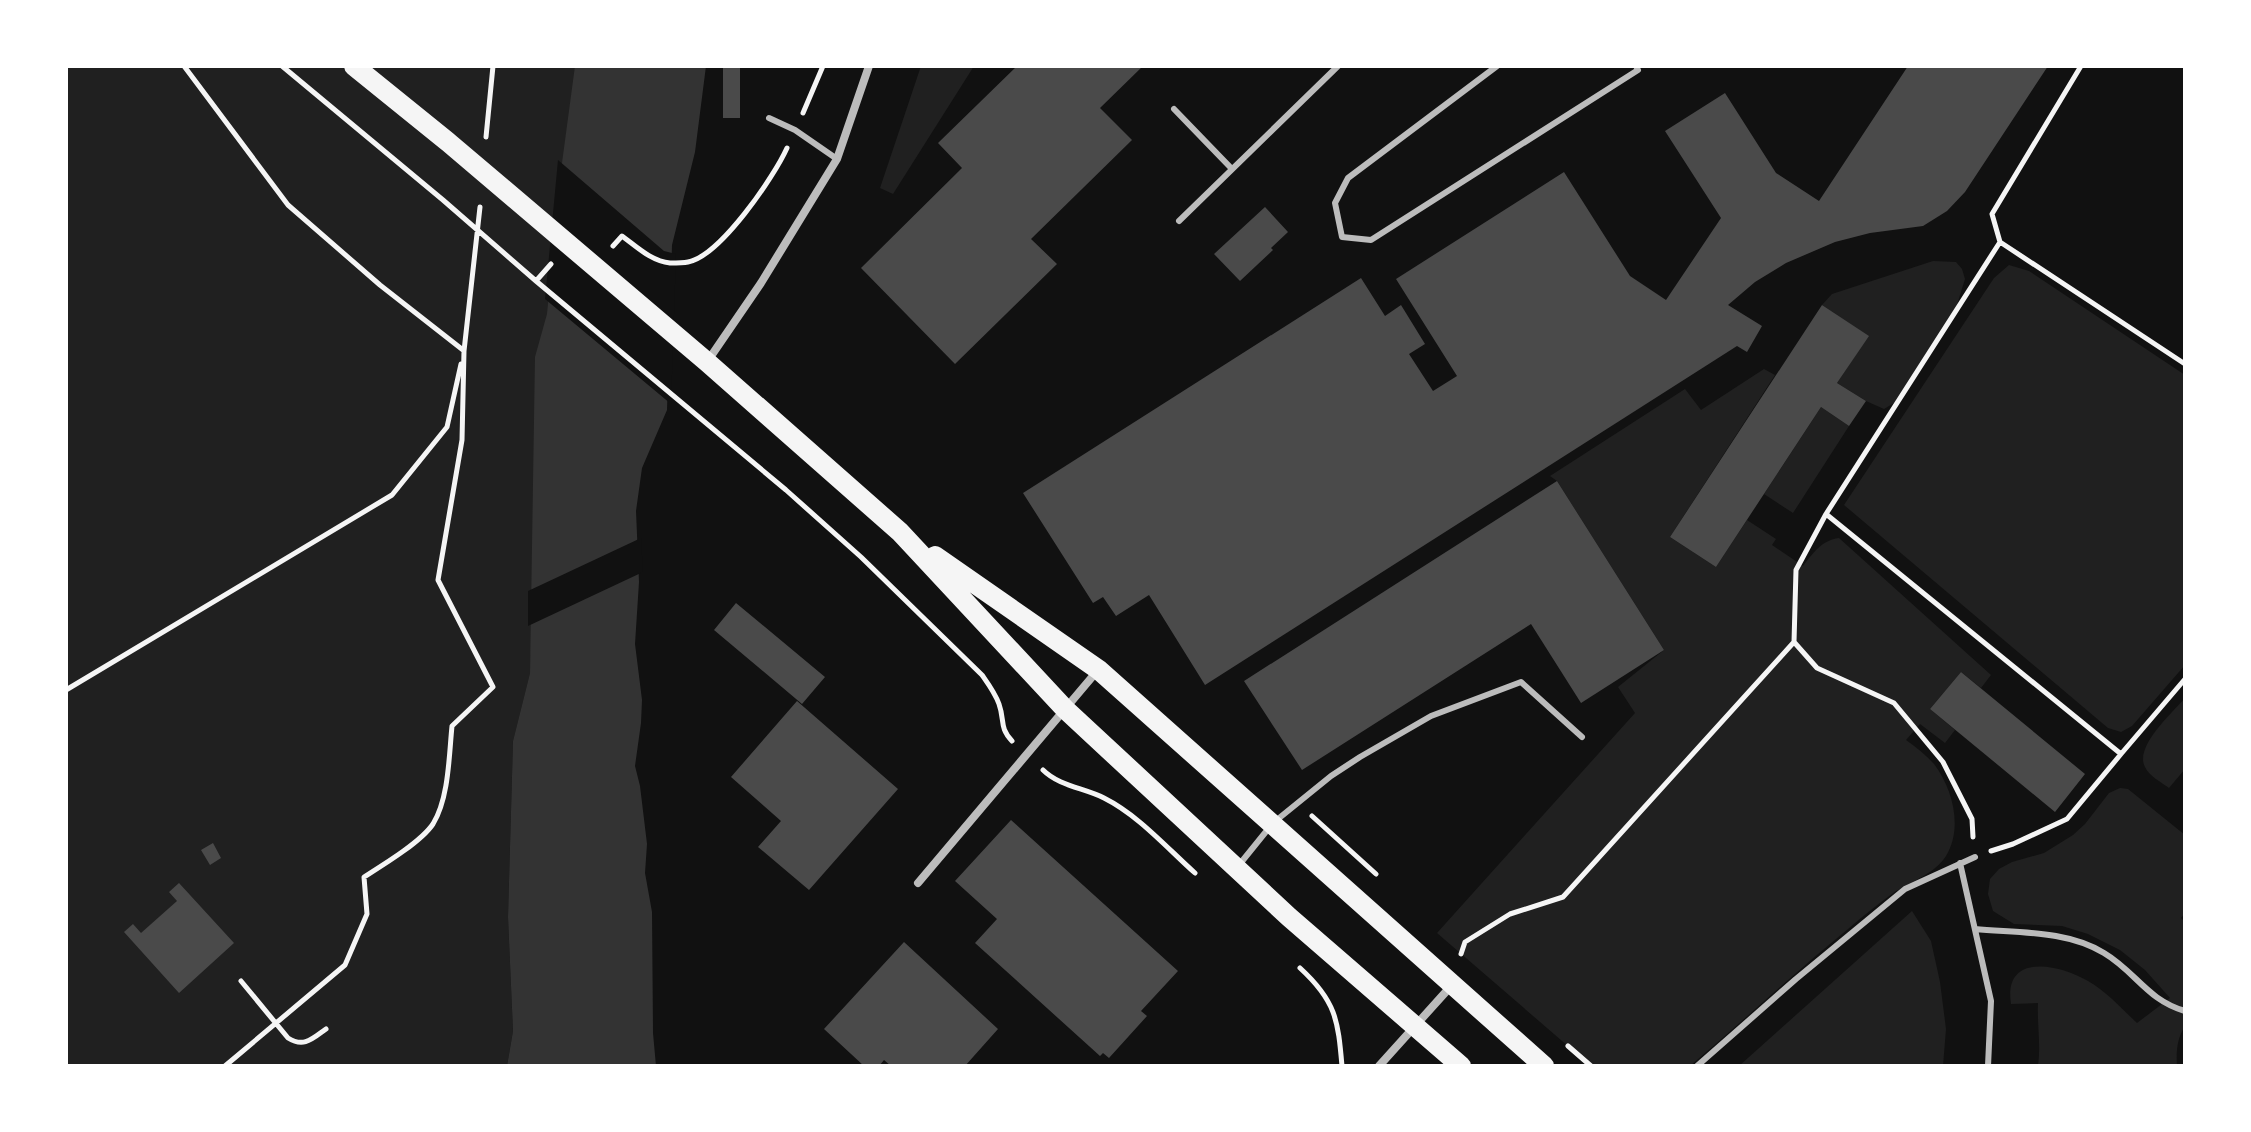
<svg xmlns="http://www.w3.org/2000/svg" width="2251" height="1132" font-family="'Varela Round',sans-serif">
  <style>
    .green { fill: #202020 }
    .water { fill: #333 }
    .pier { fill: #111 }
    .building { fill: #4a4a4a }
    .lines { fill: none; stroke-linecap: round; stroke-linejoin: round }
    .path { stroke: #f5f5f5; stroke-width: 5 }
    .service { stroke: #bcbcbc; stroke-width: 6 }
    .minor { stroke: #bcbcbc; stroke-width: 8 }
    .primary { stroke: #f5f5f5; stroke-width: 20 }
  </style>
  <rect width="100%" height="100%" fill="#111"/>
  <path class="green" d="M66,66H576L532,631L530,673L513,741L508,917L513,1031L507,1066H66Z
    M921,66H974L893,194L880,188Z
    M1933,261L1956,262L1962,269L1965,279L1956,308L1894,403L1884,409L1866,401L1837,383L1868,336L1822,305L1832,294Z
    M2009,265L2029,271L2185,375V665L2132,726L2121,732L2108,728L1844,505L1994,278Z
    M1764,369L1775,375L1670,537L1716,567L1747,520L1776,539L1772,545L1803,566C1813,553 1822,540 1839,538L1991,675L1981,688L1961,672L1930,709L1955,730L1945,743L1920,724L1906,740C1916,747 1926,755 1934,764C1953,789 1963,828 1946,856C1935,873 1913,881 1896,891C1879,903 1863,916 1848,929C1794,973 1743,1021 1690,1066H1591L1437,933L1635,713L1618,687L1664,650L1557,481L1550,476L1685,389L1701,410Z
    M1821,407L1849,426L1793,513L1764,494Z
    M2185,698V769L2169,788C2161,782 2149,776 2145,767C2134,747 2172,713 2185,698Z
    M2120,788L2128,789L2185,835V913L2181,918L2185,922V1026C2177,1038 2176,1052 2177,1066H2038C2041,1045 2037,1024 2038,1003L2011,1004C2003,952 2059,964 2088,981C2107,992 2121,1008 2137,1023L2170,998L2145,970L2120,950L2088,934L2062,926L2014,924L1993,911L1988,894L1990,879L1999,869L2012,862L2044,853L2073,835L2085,824L2109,793Z
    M1912,911L1931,941L1940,982L1946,1029L1943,1066H1739Z"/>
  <path class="water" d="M575,66H706L695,152L672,245L667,410L642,468L636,511L639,582L635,644L642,700L641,723L635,766L640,786L647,844L645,873L652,912L653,1033L656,1066H507L513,1031L508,917L513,741L530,673L535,357L547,314L562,163Z"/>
  <path class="pier" d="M558,160L664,251L676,254L671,404L545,299Z
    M641,538L643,572L528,626V591Z"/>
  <path class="building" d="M723,66H740V118H723Z
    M1017,66H1143L1100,108L1132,140L1031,239L1057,264L955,364L861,268L962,168L938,143Z
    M1908,66H2048L1965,192L1947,211L1923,226L1870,233L1835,242L1786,263L1755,282L1728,305L1762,326L1747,352L1737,346L1205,685L1149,595L1116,616L1103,597L1093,603L1023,493L1361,278L1385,316L1401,305L1425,344L1409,354L1433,391L1457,376L1396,279L1564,172L1630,276L1666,300L1721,218L1665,131L1725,93L1776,173L1819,201Z
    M1265,207L1288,232L1271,248L1273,250L1240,281L1214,254Z
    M1822,305L1869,336L1837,383L1866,401L1849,426L1821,407L1716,567L1670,537Z
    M1557,481L1664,650L1581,703L1531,624L1302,770L1244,681Z
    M736,603L825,677L802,704L714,630Z
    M1961,672L2085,774L2055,812L1930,709Z
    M797,701L898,789L809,890L758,847L781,821L731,777Z
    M1011,820L1178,971L1141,1011L1147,1016L1109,1058L1103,1053L1100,1056L975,943L997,919L955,881Z
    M213,843L221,858L210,865L201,850Z
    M179,883L234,943L179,993L124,932L133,924L141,933L177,901L169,892Z
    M904,942L998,1029L965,1066H891L884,1060L879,1066H864L824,1029Z"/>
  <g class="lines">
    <path class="path" d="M184,66L288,205L380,285L463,350
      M282,66L443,200L536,281L786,490L861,557L982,675C989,685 995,693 999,704C1005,721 999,727 1012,741
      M803,113L823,66
      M486,137L493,66
      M2000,242L2185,364
      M613,246L622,236C637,247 651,261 670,263C675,263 683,263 688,262C720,256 774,177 787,148
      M536,281L551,264
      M1826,514L2121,754L2185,679
      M1794,642L1817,668L1894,703L1943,762L1972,819L1973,837
      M66,690L392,495L447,427L461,364
      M1043,770C1059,786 1084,788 1104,798C1138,815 1166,847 1195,873
      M1312,816L1376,874
      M1991,851L2013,844L2067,819L2121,754
      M1461,954L1465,942L1510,914L1563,897L1794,642L1796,570L1826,514L2000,242L1992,214L2081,66
      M1300,968C1336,1001 1338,1020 1342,1066
      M241,981L288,1038C304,1048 312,1039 326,1029
      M1568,1046L1591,1066
      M225,1066L345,965L367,914L364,877C383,865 421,842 433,824C449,798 449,755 452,726L493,687L438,580L462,440L464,351L480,207"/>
    <path class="service" d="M1497,66L1348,178L1335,203L1342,237L1371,240L1638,70L1636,66
      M1174,109L1232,169
      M769,118L795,130L837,159
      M1179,221L1338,66
      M1960,863L1991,1001L1988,1066
      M1239,865L1273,823L1331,776L1360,757L1431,716L1521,682L1582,737
      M1975,929C2017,933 2067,930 2104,953C2136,972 2147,1000 2185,1011
      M1697,1066L1796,979L1905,889L1975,857"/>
    <path class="minor" d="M707,362L761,283L837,159L869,66
      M918,883L1098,670
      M1379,1066L1452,985"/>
    <path class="primary" d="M354,66L448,142L707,362L900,532L1065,709L1289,917L1461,1066
      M935,556L1099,670L1544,1066"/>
  </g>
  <rect width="2251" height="1132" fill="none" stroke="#ffffff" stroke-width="136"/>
</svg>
